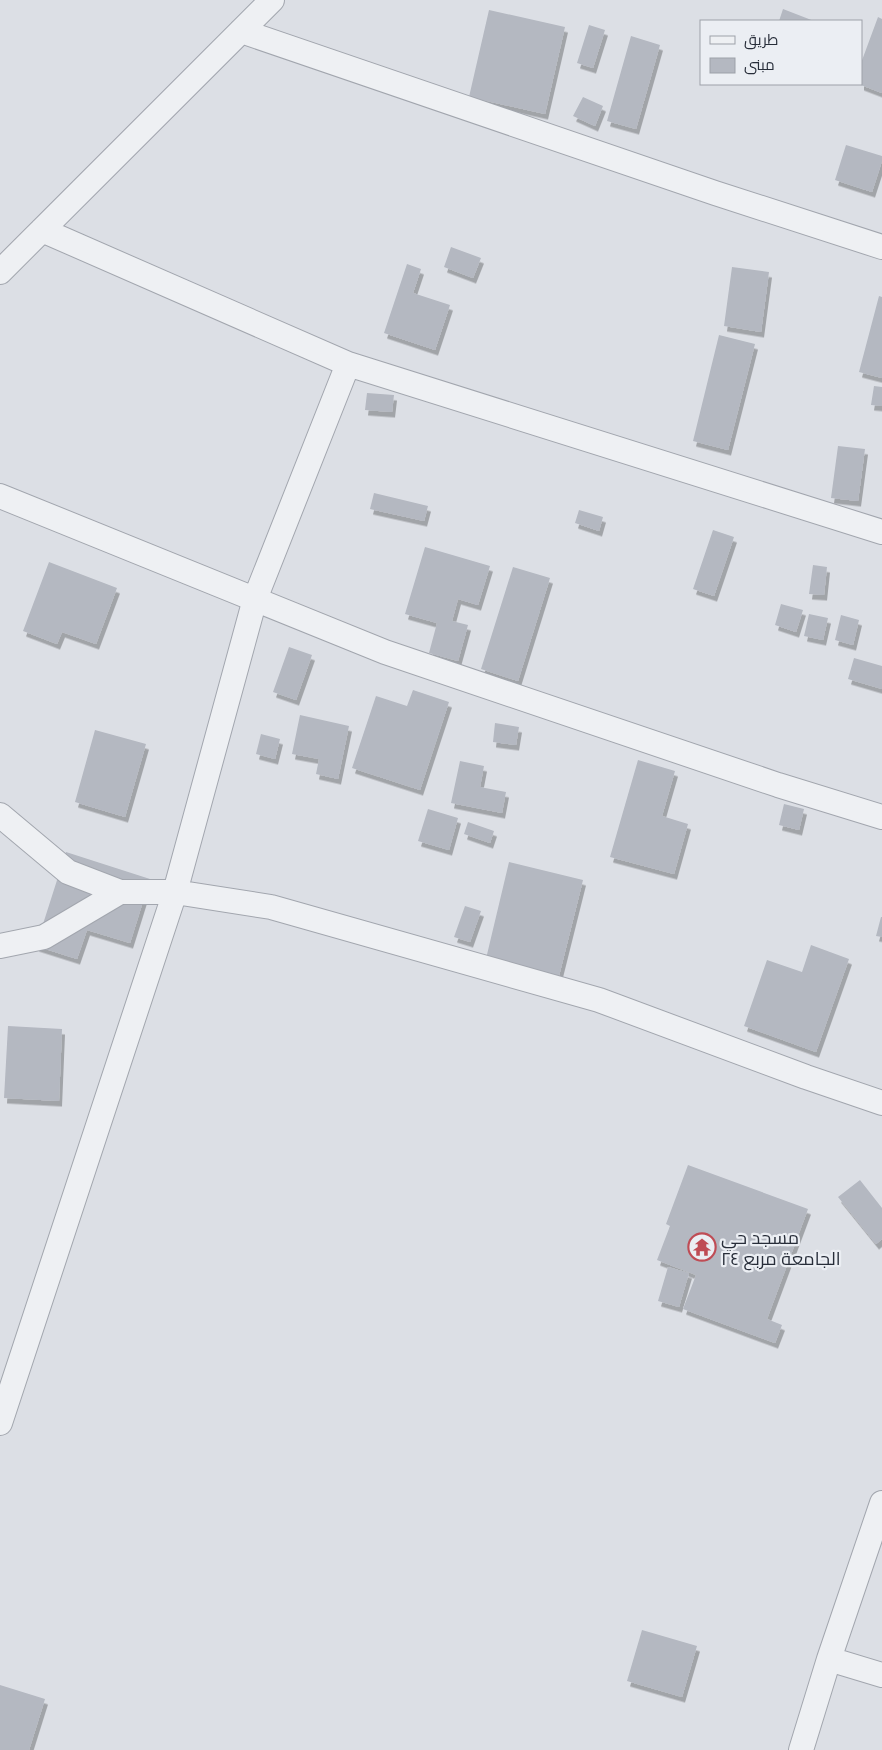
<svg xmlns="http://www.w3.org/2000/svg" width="882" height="1750" font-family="Lato,Cairo,sans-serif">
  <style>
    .building { fill: #b4b8c1; filter: url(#shadow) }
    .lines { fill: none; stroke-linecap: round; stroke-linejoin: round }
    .minor-casing { stroke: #a2a6ae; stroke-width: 26 }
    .minor { stroke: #eef0f3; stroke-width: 24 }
    .labels { text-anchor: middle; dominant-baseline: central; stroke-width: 4.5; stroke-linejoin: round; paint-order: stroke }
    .poi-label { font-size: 18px; fill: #272d39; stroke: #ebeef3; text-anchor: start }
  </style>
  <defs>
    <filter id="shadow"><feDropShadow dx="3" dy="5.5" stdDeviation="0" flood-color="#0004"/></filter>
  </defs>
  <rect width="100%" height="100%" fill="#dcdfe5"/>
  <path class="building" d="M783,9L814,21H779Z
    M489,10L565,27L545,114L469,97Z
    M878,17L882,19V93L861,85V63Z
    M589,25L605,30L593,68L577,63Z
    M631,36L660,45L636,129L607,121Z
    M583,97L603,106L595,126L573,116Z
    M846,145L882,156V161L872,192L835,180Z
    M451,247L481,258L473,278L444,267Z
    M407,264L421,269L413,293L450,305L435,350L384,333Z
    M732,267L769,272L761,332L724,326Z
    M879,296L882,297V378L859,372Z
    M719,335L755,344L728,450L693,441Z
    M874,386L882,387V406L871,405Z
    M367,393L394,395L392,412L365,410Z
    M838,446L865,449L858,501L831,498Z
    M374,493L428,506L424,521L370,509Z
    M579,510L603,517L599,531L575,523Z
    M713,530L734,537L714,596L693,589Z
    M425,547L490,566L478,605L458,599L452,621L468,625L458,661L429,653L437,623L405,614Z
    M49,562L117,588L96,644L62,632L57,644L23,631Z
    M813,565L827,567L824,595L809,594Z
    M513,567L550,578L518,681L481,669Z
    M781,604L803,610L796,632L775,625Z
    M809,614L828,618L823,640L804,636Z
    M841,615L859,620L853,645L835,640Z
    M289,647L312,655L296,700L273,692Z
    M854,658L882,666V689L848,679Z
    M413,690L449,702L420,790L352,768L376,696L407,706Z
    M300,715L349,726L338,779L316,774L319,759L292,754Z
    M495,723L519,727L516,745L493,742Z
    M95,730L146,744L125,817L75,802Z
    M261,734L280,739L275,759L256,754Z
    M638,760L675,771L662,816L688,824L674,874L610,857Z
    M460,761L484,766L480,787L506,792L502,813L451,803Z
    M784,804L804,809L799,830L779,825Z
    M428,809L458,818L449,850L418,841Z
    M468,822L494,831L490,843L464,834Z
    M66,852L150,879L130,943L87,930L77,959L36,946Z
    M509,862L583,880L558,980L485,963Z
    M465,906L481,911L470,942L454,937Z
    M881,917H882V937L876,936Z
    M811,945L849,959L816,1052L744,1026L767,960L802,972Z
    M8,1026L62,1029L59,1101L4,1098Z
    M688,1165L808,1209L767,1319L782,1325L775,1343L683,1309L696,1275L657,1260L670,1226L666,1224Z
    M860,1180L882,1208V1239L876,1244L838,1197Z
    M668,1267L689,1273L679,1307L658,1301Z
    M642,1630L697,1646L682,1697L627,1681Z
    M0,1685L45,1699L29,1750H0Z"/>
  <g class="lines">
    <g class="minor-casing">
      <path id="minor" d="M241,31L715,193L882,247
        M42,230L348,364L882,532
        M0,272L272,0
        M0,496L385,652L778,785L882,817
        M0,815L68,872L120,892H175L271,907L599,1000L806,1077L882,1103
        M0,946L44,937L120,892
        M0,1423L175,892L255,599L348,364
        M829,1659L882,1675
        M801,1750L829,1659L882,1503"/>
    </g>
    <use href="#minor" class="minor"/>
  </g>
  <defs>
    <g id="temple-ring" transform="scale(1.4375)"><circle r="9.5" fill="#ebeef3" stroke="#bf4c55" stroke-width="1.5"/><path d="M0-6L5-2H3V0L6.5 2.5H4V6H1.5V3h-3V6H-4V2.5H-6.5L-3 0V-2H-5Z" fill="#bf4c55"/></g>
  </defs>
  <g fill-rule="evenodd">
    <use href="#temple-ring" x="702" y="1247"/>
  </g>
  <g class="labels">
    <g class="poi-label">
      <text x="721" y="1237">مسجد حي<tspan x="721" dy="21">الجامعة مربع ٢٤</tspan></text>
    </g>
  </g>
  <rect x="700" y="20" width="162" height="65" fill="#ebeef3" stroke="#9da1a9"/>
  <rect x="710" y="36" width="25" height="8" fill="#eef0f3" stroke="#9da1a9"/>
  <text x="744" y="45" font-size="15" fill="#272d39">طريق</text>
  <rect x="710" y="58" width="25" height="15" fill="#b4b8c1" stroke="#9da1a9"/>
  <text x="744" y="70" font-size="15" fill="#272d39">مبنى</text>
</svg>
